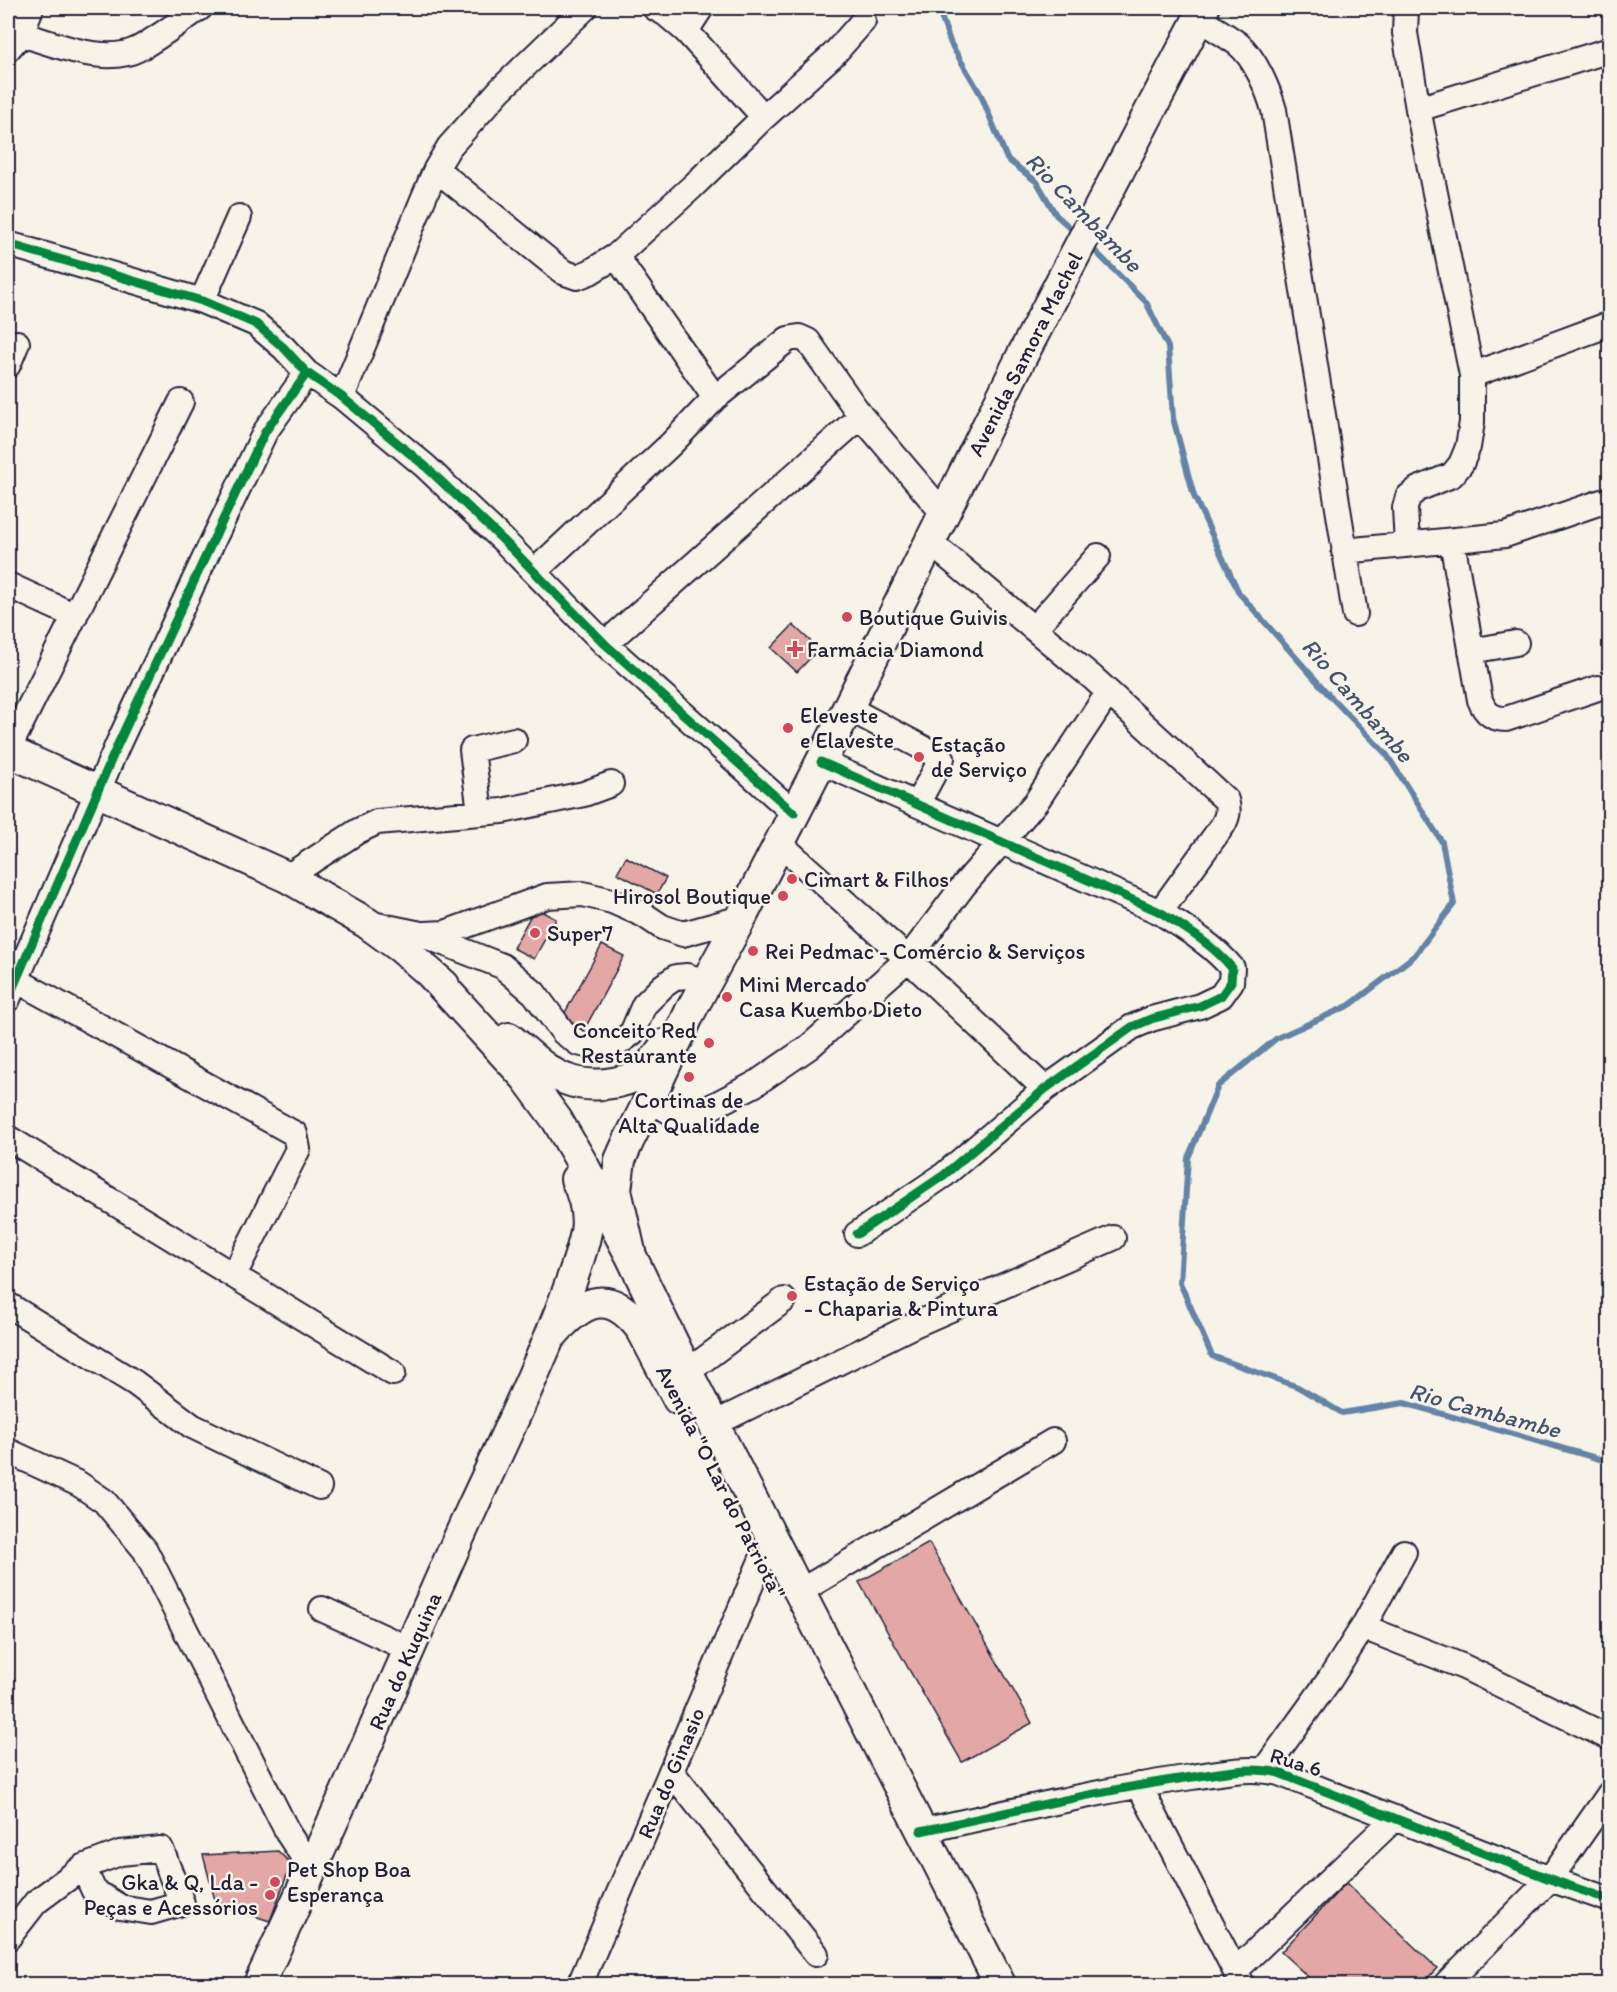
<svg xmlns="http://www.w3.org/2000/svg" width="1617" height="1992" font-family="Itim,sans-serif">
  <style>
    .lines { fill: none; stroke-linecap: round; stroke-linejoin: round }
    .stream { stroke: #6384a6; stroke-width: 6 }
    .building { fill: #e3a8a6; stroke: #22223b; stroke-width: 1.5 }
    .minor-casing { stroke: #22223b; stroke-width: 28 }
    .major-casing { stroke: #22223b; stroke-width: 34 }
    .minor { stroke: #f7f3e8; stroke-width: 24 }
    .major { stroke: #f7f3e8; stroke-width: 30 }
    .cycleway-casing { stroke: #f7f3e8; stroke-width: 13 }
    .cycleway { stroke: #00873e; stroke-width: 9 }
    .poi-dot { fill: #d1495b; stroke: #f7f3e8; stroke-width: 2 }
    .labels { text-anchor: middle; dominant-baseline: central; stroke-width: 5; stroke-linejoin: round; paint-order: stroke }
    .street-label { font-size: 22px; fill: #22223b; stroke: #f7f3e8 }
    .poi-label { font-size: 22px; fill: #22223b; stroke: #f7f3e8; text-anchor: start }
    .water-label { font-size: 24px; font-style: italic; fill: #435370; stroke: #f7f3e8 }
  </style>
  <rect width="100%" height="100%" fill="#f7f3e8"/>
  <filter id="ink" filterUnits="userSpaceOnUse"><feTurbulence type="fractalNoise" baseFrequency=".0167" numOctaves="2"/><feDisplacementMap in="SourceGraphic" scale="12" xChannelSelector="R" yChannelSelector="G"/><feConvolveMatrix kernelMatrix="1 2 1 2 8 2 1 2 1" color-interpolation-filters="sRGB"/></filter>
  <g filter="url(#ink)">
    <g class="lines">
      <path class="stream" d="M938,8L951,44L981,95L1007,159L1037,182L1056,215L1076,233
        M1090,246L1146,302L1168,347L1173,418L1194,496L1239,593L1329,695L1387,755L1442,842L1454,904L1414,956L1350,1005L1277,1038L1218,1086L1188,1158L1180,1283L1212,1356L1298,1387L1342,1413L1404,1403L1610,1462"/>
    </g>
    <path class="building" d="M793,625L819,649L797,672L771,648Z
      M626,857L666,878L657,894L617,873Z
      M535,908L556,919L534,959L513,948Z
      M602,945L624,956L583,1032L561,1020Z
      M929,1543L1032,1723L962,1762L859,1582Z
      M278,1851L291,1864L270,1921L216,1904L203,1855Z
      M1346,1883L1437,1968L1422,1984H1316L1281,1952Z"/>
    <g class="lines">
      <g class="minor-casing">
        <path id="minor" d="M655,8L666,14L686,31L764,117
          M1406,8L1405,33L1418,109L1472,375V422L1468,447L1461,464L1452,475L1418,489L1408,497L1405,508L1407,545
          M1199,19C1212,27 1226,35 1238,44C1255,58 1268,89 1274,110L1355,614
          M686,31L701,8
          M21,34C55,44 105,66 138,49C160,37 180,21 200,8
          M8,49L21,34L31,8
          M1418,109L1610,50
          M436,169L563,272L577,277L590,272L616,256L692,187L764,117L834,54L863,21
          M8,244L202,301L256,324L284,348L307,373L342,397L425,466L504,541L605,644L794,813
          M616,256L715,398
          M202,301L239,217
          M8,365L17,343
          M1472,375L1610,324
          M342,397L424,197L436,169L449,147L500,90L585,8
          M1452,541L1480,700C1485,713 1492,719 1506,719L1598,688
          M1344,551L1505,535L1610,499
          M943,553L1093,678L1226,800C1229,810 1228,816 1223,825L1160,912
          M535,571L671,444L715,398L788,339L799,337L808,341L861,416L944,514
          M8,585L75,616
          M1034,629L1098,556
          M605,644L861,416
          M1471,651L1516,643
          M848,708L942,758L917,804
          M8,750L181,402
          M821,762L1160,912C1186,929 1212,944 1232,968L1231,982L1221,996L1200,1006L1151,1019L1132,1027L1045,1089L944,1175L857,1234
          M480,812L472,750L514,740
          M779,843L908,959L1045,1089
          M287,877L358,831L377,822L502,811L584,794L611,784
          M372,924L421,934L502,966L534,993L563,1032L578,1043L594,1047L616,1045L632,1033L644,1005L663,986L676,977L687,976L696,979L705,984
          M425,934L445,933L547,896L583,894L612,901L644,915L662,927L683,934L741,918
          M16,980L295,1134L298,1149L234,1275
          M8,999L118,744L209,549L265,432L307,373
          M650,1098C664,1108 675,1118 692,1117L755,1084L809,1047L908,959L964,885L1036,802L1108,693
          M8,1138L393,1373
          M8,1305L135,1383L192,1426L319,1487
          M687,1372L784,1300
          M714,1424L914,1325L1113,1238
          M8,1451L79,1484L104,1501L145,1550L289,1835L312,1870
          M799,1592L1053,1441
          M322,1609L409,1649
          M1363,1627L1464,1667L1610,1738
          M1265,1769L1330,1679L1363,1627L1404,1552
          M671,1771L816,1954
          M1139,1785L1242,1984
          M921,1831C1011,1812 1101,1790 1192,1777C1221,1773 1250,1766 1279,1773L1550,1879L1610,1900
          M8,1938L36,1902L83,1867L120,1853L161,1849L182,1903L151,1912L120,1907L94,1891L83,1867
          M1235,1971L1395,1818
          M580,1984L761,1561
          M1446,1984L1550,1879L1610,1793"/>
      </g>
      <g class="major-casing">
        <path id="major" d="M8,751L287,877L367,923L400,947L444,985
          M430,973L526,1078L557,1120L582,1163L631,1256L687,1372L1000,1984
          M509,1038C527,1052 544,1071 565,1079C587,1088 622,1086 642,1072C652,1065 659,1054 666,1044
          M631,1256L616,1190L620,1160L628,1142L650,1098L690,1012L741,918L821,762L1022,356L1204,8
          M553,1334C584,1299 610,1287 642,1330L678,1399
          M259,1984C333,1825 402,1664 474,1504C504,1440 535,1375 561,1309C570,1284 581,1258 586,1232C589,1213 584,1196 576,1179"/>
      </g>
      <use href="#minor" class="minor"/>
      <use href="#major" class="major"/>
      <g class="cycleway-casing">
        <path id="cycleway" d="M8,244L202,301L256,324L284,348L307,373L342,397L425,466L504,541L605,644L794,813
          M821,762L1160,912C1186,929 1212,944 1232,968L1231,982L1221,996L1200,1006L1151,1019L1132,1027L1045,1089L944,1175L857,1234
          M8,999L118,744L209,549L265,432L307,373
          M921,1831C1011,1812 1101,1790 1192,1777C1221,1773 1250,1766 1279,1773L1550,1879L1610,1900"/>
      </g>
      <use href="#cycleway" class="cycleway"/>
    </g>
  </g>
  <g class="poi-dot">
    <circle cx="847" cy="617" r="6"/>
    <path d="M792 640h6v6h6v6h-6v6h-6v-6h-6v-6h6z"/>
    <circle cx="788" cy="728" r="6"/>
    <circle cx="919" cy="757" r="6"/>
    <circle cx="792" cy="879" r="6"/>
    <circle cx="783" cy="896" r="6"/>
    <circle cx="535" cy="933" r="6"/>
    <circle cx="753" cy="951" r="6"/>
    <circle cx="727" cy="997" r="6"/>
    <circle cx="709" cy="1043" r="6"/>
    <circle cx="689" cy="1077" r="6"/>
    <circle cx="792" cy="1296" r="6"/>
    <circle cx="275" cy="1882" r="6"/>
    <circle cx="270" cy="1895" r="6"/>
  </g>
  <g class="labels">
    <g class="street-label">
      <text transform="translate(1025 354) rotate(-63)">Avenida Samora Machel</text>
      <text transform="translate(721 1482) rotate(63)">Avenida "O Lar do Patriota"</text>
      <text transform="translate(405 1661) rotate(-66)">Rua do Kuquina</text>
      <text transform="translate(1296 1762) rotate(17)">Rua 6</text>
      <text transform="translate(671 1773) rotate(-67)">Rua do Ginasio</text>
    </g>
    <g class="poi-label">
      <text x="859" y="617">Boutique Guivis</text>
      <text x="807" y="649">Farmácia Diamond</text>
      <text x="800" y="715">Eleveste<tspan x="800" dy="25">e Elaveste</tspan></text>
      <text x="931" y="744">Estação<tspan x="931" dy="25">de Serviço</tspan></text>
      <text x="804" y="879">Cimart &amp; Filhos</text>
      <text x="771" y="896" text-anchor="end">Hirosol Boutique</text>
      <text x="547" y="933">Super7</text>
      <text x="765" y="951">Rei Pedmac - Comércio &amp; Serviços</text>
      <text x="739" y="984">Mini Mercado<tspan x="739" dy="25">Casa Kuembo Dieto</tspan></text>
      <text x="697" y="1030" text-anchor="end">Conceito Red<tspan x="697" dy="25">Restaurante</tspan></text>
      <text x="689" y="1100" text-anchor="middle">Cortinas de<tspan x="689" dy="25">Alta Qualidade</tspan></text>
      <text x="804" y="1283">Estação de Serviço<tspan x="804" dy="25">- Chaparia &amp; Pintura</tspan></text>
      <text x="287" y="1869">Pet Shop Boa<tspan x="287" dy="25">Esperança</tspan></text>
      <text x="258" y="1882" text-anchor="end">Gka &amp; Q, Lda -<tspan x="258" dy="25">Peças e Acessórios</tspan></text>
    </g>
    <g class="water-label">
      <text transform="translate(1084 212) rotate(46)">Rio Cambambe</text>
      <text transform="translate(1358 700) rotate(49)">Rio Cambambe</text>
      <text transform="translate(1485 1410) rotate(15)">Rio Cambambe</text>
    </g>
  </g>
  <rect width="1617" height="1992" fill="none" stroke="#f7f3e8" stroke-width="30"/>
  <rect x="15" y="15" width="1587" height="1962" fill="none" stroke="#22223b" stroke-width="2" filter="url(#ink)"/>
</svg>
